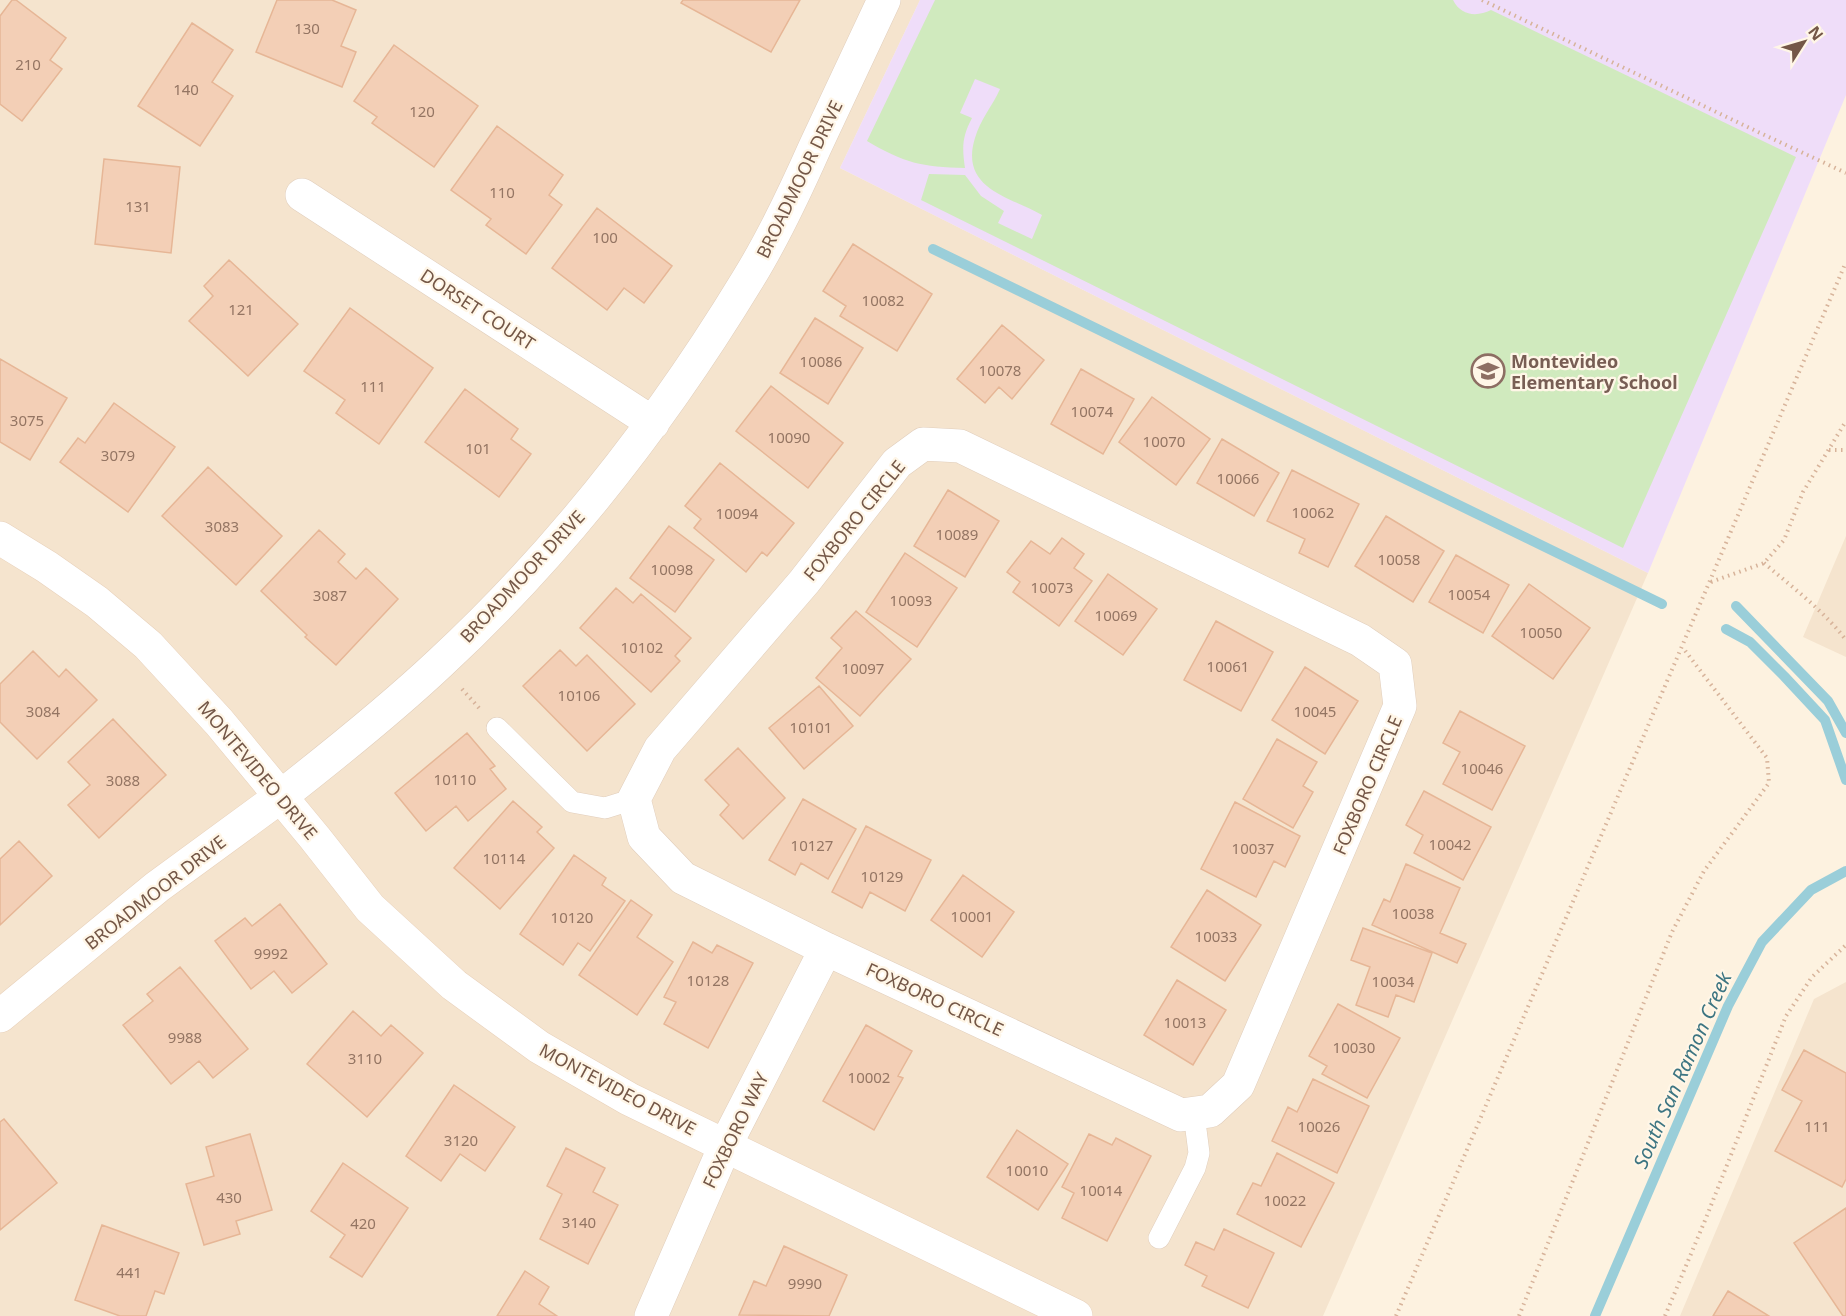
<svg xmlns="http://www.w3.org/2000/svg" width="1846" height="1316" font-family="'Noto Sans',sans-serif">
  <style>
    .residential { fill: #f5e4ce }
    .education { fill: #efddf9 }
    .green { fill: #d0eabe }
    .lines { fill: none; stroke-linecap: round; stroke-linejoin: round }
    .stream { stroke: #9aced9; stroke-width: 10 }
    .building { fill: #f3cfb6; stroke: #e6b696; stroke-width: 1.5 }
    .lane-casing { stroke: #e1cebc; stroke-width: 22 }
    .street-casing { stroke: #e1cebc; stroke-width: 34 }
    .secondary-casing { stroke: #e8d1bb; stroke-width: 34 }
    .path { stroke: #d7b39a; stroke-width: 4; stroke-dasharray: 1.5 4.5; stroke-linecap: butt }
    .lane { stroke: #fff; stroke-width: 21 }
    .street { stroke: #fff; stroke-width: 33 }
    .secondary { stroke: #fff; stroke-width: 33 }
    .labels { text-anchor: middle; dominant-baseline: central; stroke-width: 4.5; stroke-linejoin: round; paint-order: stroke }
    .number-label { font-size: 15px; fill: #947563 }
    .street-label { font-size: 18px; fill: #745747; stroke: #fff6e7 }
    .education-label { font-size: 18px; font-weight: bold; fill: #785e54; stroke: #fff6e7; text-anchor: start }
    .water-label { font-size: 20px; font-style: italic; fill: #3d7582; stroke: #fff6e7 }
  </style>
  <rect width="100%" height="100%" fill="#fdf2e0"/>
  <path class="residential" d="M0,0H920L840,168L1648,573L1323,1316H0Z
    M1846,536V657L1803,637Z
    M1846,982V1316H1680L1814,999Z"/>
  <path class="education" d="M920,0H1846V95L1648,573L840,168Z"/>
  <path class="green" d="M935,0H1453C1461,16 1477,17 1491,10L1796,157L1623,548L921,200L929,174L965,175L981,196L1004,211L998,223L1032,239L1042,215C1011,197 959,189 975,138C980,120 993,105 1000,89L975,79L960,113L972,118C962,137 962,147 965,168C922,167 904,163 867,141Z"/>
  <g class="lines">
    <path class="stream" d="M933,249L1662,604
      M1736,606L1828,701L1846,733
      M1726,629L1750,642L1784,676L1825,720L1846,780
      M1595,1316L1728,1006L1762,942L1811,890L1846,871"/>
  </g>
  <path class="building" d="M12,0H16L66,38L50,60L62,69L22,121L0,104V16Z
    M277,0H332L356,10L341,46L356,52L342,87L256,52Z
    M683,0H800L771,52L681,3Z
    M192,23L233,50L212,82L233,96L200,146L138,106Z
    M394,45L478,106L434,167L372,123L377,117L354,101Z
    M497,126L563,175L549,195L562,205L526,254L486,225L491,219L451,190Z
    M104,159L180,167L171,253L95,244Z
    M597,208L672,266L644,303L624,288L607,310L552,268Z
    M853,244L932,294L897,351L840,316L846,306L823,291Z
    M229,260L298,324L248,376L189,321L213,296L204,286Z
    M350,308L433,368L379,444L336,413L345,400L304,371Z
    M815,318L863,348L828,404L780,373Z
    M1002,325L1044,360L1012,399L999,387L985,403L957,379Z
    M0,359L67,398L30,460L0,442Z
    M1081,369L1134,399L1103,454L1051,424Z
    M771,386L843,443L808,488L736,431Z
    M465,389L518,429L511,439L531,454L499,497L425,442Z
    M1152,397L1210,439L1176,485L1119,442Z
    M114,403L175,447L128,512L60,462L78,438L85,443Z
    M1222,439L1279,473L1254,516L1197,483Z
    M720,463L794,523L767,556L762,552L746,572L694,528L701,519L685,506Z
    M208,467L282,536L236,585L162,516Z
    M1292,470L1359,504L1328,567L1299,553L1305,539L1267,521Z
    M948,490L999,521L965,577L914,546Z
    M1386,516L1444,551L1413,602L1355,566Z
    M669,526L714,560L675,612L630,578Z
    M319,530L345,554L338,562L356,579L366,568L398,599L336,665L305,637L307,635L261,591Z
    M1062,538L1084,554L1074,568L1092,581L1059,626L1013,592L1020,582L1007,572L1031,541L1050,554Z
    M905,553L957,588L917,647L866,612Z
    M1456,555L1509,585L1483,633L1429,602Z
    M1108,574L1157,609L1123,655L1075,621Z
    M1529,584L1590,628L1553,679L1492,636Z
    M616,588L633,603L641,594L691,638L675,656L680,661L651,692L580,628Z
    M856,611L911,659L860,716L816,678L842,648L831,638Z
    M1216,621L1273,652L1241,711L1184,680Z
    M560,650L576,666L587,655L635,704L587,751L523,686Z
    M33,651L59,677L66,669L97,700L37,759L0,722V684Z
    M1305,667L1358,701L1325,754L1272,720Z
    M819,686L853,726L804,769L769,728Z
    M1460,711L1525,746L1492,810L1443,784L1460,752L1443,743Z
    M113,719L166,775L99,838L68,805L90,785L68,762Z
    M467,733L495,766L490,769L506,789L468,821L456,806L426,831L395,793Z
    M1277,739L1317,762L1303,786L1313,792L1293,828L1243,799Z
    M738,748L785,798L743,839L720,815L729,805L705,780Z
    M1424,791L1491,827L1463,880L1414,853L1423,835L1406,825Z
    M803,799L856,829L828,879L801,863L795,875L769,860Z
    M513,801L542,827L537,832L554,848L500,909L454,868Z
    M1235,802L1300,836L1285,867L1274,861L1256,897L1201,869Z
    M866,826L931,860L905,911L870,892L862,908L832,892Z
    M19,841L52,876L0,925V859Z
    M574,855L606,878L602,885L625,901L590,951L578,943L563,965L520,934Z
    M1406,864L1460,888L1440,933L1466,944L1457,963L1372,925L1384,899L1390,902Z
    M963,875L1014,912L982,957L931,920Z
    M1207,890L1261,925L1225,981L1171,947Z
    M631,900L652,915L637,937L673,962L637,1015L579,975Z
    M280,904L327,964L292,993L274,971L251,989L215,941L245,918L252,926Z
    M1363,928L1432,953L1414,1002L1396,995L1388,1017L1356,1005L1370,967L1351,960Z
    M693,942L712,953L717,945L753,963L708,1048L664,1024L676,1002L664,997Z
    M180,967L248,1049L213,1078L199,1061L171,1084L123,1025L153,1001L147,994Z
    M1177,980L1226,1010L1193,1065L1144,1035Z
    M1338,1004L1400,1038L1367,1098L1322,1074L1327,1066L1309,1056Z
    M353,1011L381,1036L391,1025L423,1053L367,1117L307,1064Z
    M866,1025L912,1051L898,1076L903,1078L874,1130L823,1101Z
    M1804,1050L1846,1073V1179L1842,1187L1775,1151L1802,1101L1782,1090Z
    M1313,1079L1369,1106L1337,1173L1272,1141L1288,1107L1297,1112Z
    M454,1085L515,1127L485,1171L460,1154L441,1181L406,1156Z
    M4,1119L57,1183L0,1230V1122Z
    M1017,1130L1068,1164L1038,1210L987,1177Z
    M250,1134L272,1210L236,1221L240,1234L204,1245L186,1184L214,1176L206,1147Z
    M1089,1134L1112,1145L1116,1138L1151,1156L1107,1241L1062,1218L1074,1193L1062,1187Z
    M566,1148L605,1168L593,1192L618,1205L588,1264L540,1239L562,1194L547,1186Z
    M1277,1153L1334,1183L1301,1247L1237,1214L1253,1183L1261,1186Z
    M343,1163L408,1208L362,1277L330,1257L345,1235L311,1211Z
    M1846,1208V1316H1843L1794,1243Z
    M102,1225L179,1253L164,1294L155,1291L146,1316H120L75,1300Z
    M1224,1229L1274,1253L1248,1308L1202,1286L1207,1276L1185,1265L1196,1242L1214,1250Z
    M784,1246L847,1275L829,1316L739,1315L754,1281L766,1286Z
    M525,1271L549,1287L539,1304L557,1316H497Z
    M1728,1291L1769,1316H1713Z"/>
  <g class="lines">
    <g class="lane-casing">
      <path id="lane" d="M497,728L572,802L605,808L634,799
        M1159,1238L1195,1168L1199,1153L1194,1114"/>
    </g>
    <g class="street-casing">
      <path id="street" d="M302,195L653,423
        M923,444L960,446L1360,640L1395,664L1400,706L1238,1085L1210,1111L1181,1115L826,949L683,878L644,837L634,799L660,749L804,582L897,463Z
        M280,797C335,754 390,710 440,663C561,551 663,419 748,279C774,237 795,192 815,147C838,98 861,49 884,0
        M651,1316L725,1146L826,949"/>
    </g>
    <g class="secondary-casing">
      <path id="secondary" d="M0,538L47,567L97,602L148,645L219,722L315,838L370,908L454,985L539,1047L629,1099L1076,1316
        M0,1016L157,887L280,797"/>
    </g>
    <path class="path" d="M1482,0L1756,131L1846,173
      M1829,450H1846
      M1764,563C1792,587 1823,610 1846,640
      M1711,582L1764,563L1784,540L1803,492L1846,421
      M462,689L479,708
      M1396,1316L1846,262
      M1519,1316L1672,932L1704,871L1769,783L1767,758L1683,648
      M1665,1316L1706,1218L1786,1016L1812,977L1846,945"/>
    <use href="#lane" class="lane"/>
    <use href="#street" class="street"/>
    <use href="#secondary" class="secondary"/>
  </g>
  <defs>
    <g id="school-ring" transform="scale(1.725)"><circle r="9.5" fill="#fff6e7" stroke="#8d6e63" stroke-width="1.5"/><path d="M0-5L7-2L0 1L-7-2ZM-4 1L0 2.5L4 1V4Q0 6-4 4Z" fill="#8d6e63"/></g>
  </defs>
  <g fill-rule="evenodd">
    <use href="#school-ring" x="1488" y="371"/>
  </g>
  <g class="labels">
    <g class="number-label">
      <text x="307" y="28">130</text>
      <text x="28" y="64">210</text>
      <text x="186" y="89">140</text>
      <text x="422" y="111">120</text>
      <text x="502" y="192">110</text>
      <text x="138" y="206">131</text>
      <text x="605" y="237">100</text>
      <text x="883" y="300">10082</text>
      <text x="241" y="309">121</text>
      <text x="821" y="361">10086</text>
      <text x="1000" y="370">10078</text>
      <text x="373" y="386">111</text>
      <text x="1092" y="411">10074</text>
      <text x="27" y="420">3075</text>
      <text x="789" y="437">10090</text>
      <text x="1164" y="441">10070</text>
      <text x="478" y="448">101</text>
      <text x="118" y="455">3079</text>
      <text x="1238" y="478">10066</text>
      <text x="1313" y="512">10062</text>
      <text x="737" y="513">10094</text>
      <text x="222" y="526">3083</text>
      <text x="957" y="534">10089</text>
      <text x="1399" y="559">10058</text>
      <text x="672" y="569">10098</text>
      <text x="1052" y="587">10073</text>
      <text x="1469" y="594">10054</text>
      <text x="330" y="595">3087</text>
      <text x="911" y="600">10093</text>
      <text x="1116" y="615">10069</text>
      <text x="1541" y="632">10050</text>
      <text x="642" y="647">10102</text>
      <text x="1228" y="666">10061</text>
      <text x="863" y="668">10097</text>
      <text x="579" y="695">10106</text>
      <text x="43" y="711">3084</text>
      <text x="1315" y="711">10045</text>
      <text x="811" y="727">10101</text>
      <text x="1482" y="768">10046</text>
      <text x="455" y="779">10110</text>
      <text x="123" y="780">3088</text>
      <text x="1450" y="844">10042</text>
      <text x="812" y="845">10127</text>
      <text x="1253" y="848">10037</text>
      <text x="504" y="858">10114</text>
      <text x="882" y="876">10129</text>
      <text x="1413" y="913">10038</text>
      <text x="972" y="916">10001</text>
      <text x="572" y="917">10120</text>
      <text x="1216" y="936">10033</text>
      <text x="271" y="953">9992</text>
      <text x="708" y="980">10128</text>
      <text x="1393" y="981">10034</text>
      <text x="1185" y="1022">10013</text>
      <text x="185" y="1037">9988</text>
      <text x="1354" y="1047">10030</text>
      <text x="365" y="1058">3110</text>
      <text x="869" y="1077">10002</text>
      <text x="1319" y="1126">10026</text>
      <text x="1817" y="1126">111</text>
      <text x="461" y="1140">3120</text>
      <text x="1027" y="1170">10010</text>
      <text x="1101" y="1190">10014</text>
      <text x="229" y="1197">430</text>
      <text x="1285" y="1200">10022</text>
      <text x="579" y="1222">3140</text>
      <text x="363" y="1223">420</text>
      <text x="129" y="1272">441</text>
      <text x="805" y="1283">9990</text>
    </g>
    <g class="street-label">
      <text transform="translate(799 179) rotate(-64)">BROADMOOR DRIVE</text>
      <text transform="translate(478 309) rotate(33)">DORSET COURT</text>
      <text transform="translate(854 520) rotate(-51)">FOXBORO CIRCLE</text>
      <text transform="translate(522 576) rotate(-47)">BROADMOOR DRIVE</text>
      <text transform="translate(258 770) rotate(50)">MONTEVIDEO DRIVE</text>
      <text transform="translate(1367 785) rotate(-67)">FOXBORO CIRCLE</text>
      <text transform="translate(155 892) rotate(-38)">BROADMOOR DRIVE</text>
      <text transform="translate(935 999) rotate(25)">FOXBORO CIRCLE</text>
      <text transform="translate(618 1089) rotate(28)">MONTEVIDEO DRIVE</text>
      <text transform="translate(735 1130) rotate(-64)">FOXBORO WAY</text>
    </g>
    <g class="education-label">
      <text x="1511" y="361">Montevideo<tspan x="1511" dy="21">Elementary School</tspan></text>
    </g>
    <g class="water-label">
      <text transform="translate(1682 1070) rotate(-66)">South San Ramon Creek</text>
    </g>
  </g>
  <g transform="translate(1804 42) rotate(53)" stroke="#fff6e7" stroke-width="4.5" paint-order="stroke">
  <path d="M0-4.5L10 22L0 15L-10 22Z" fill="#745747"/>
  <text y="-9" font-size="16" font-weight="bold" text-anchor="middle" fill="#745747">N</text>
  </g>
</svg>
